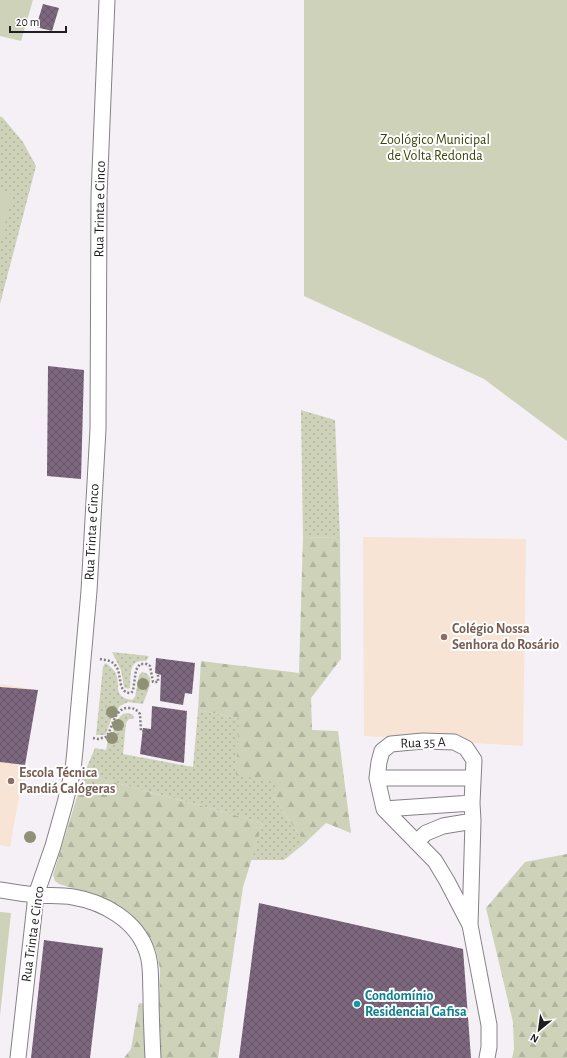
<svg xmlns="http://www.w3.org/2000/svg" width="567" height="1058" font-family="'Alegreya Sans',sans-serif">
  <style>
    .education { fill: #f7e4d4 }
    .grass { fill: url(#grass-dots) }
    .forest { fill: url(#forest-firs) }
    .park { fill: #cdd2b9 }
    .building { fill: url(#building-cross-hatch) }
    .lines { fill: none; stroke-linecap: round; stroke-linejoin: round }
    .minor-casing { stroke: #868186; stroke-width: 17 }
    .path { stroke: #838084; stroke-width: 2.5; stroke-dasharray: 2 2; stroke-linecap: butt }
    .minor { stroke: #fff; stroke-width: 15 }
    .tree { fill: #909174 }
    .education-dot { fill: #8d6e63; stroke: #fff; stroke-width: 1.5 }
    .culture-dot { fill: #0f9aa8; stroke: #fff; stroke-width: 1.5 }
    .labels { text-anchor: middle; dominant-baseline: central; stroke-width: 4; stroke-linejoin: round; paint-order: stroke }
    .park-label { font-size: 14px; fill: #3d430a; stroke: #fff }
    .street-label { font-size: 14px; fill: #1e1d1f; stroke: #fff }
    .education-label { font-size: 14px; font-weight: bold; fill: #785e54; stroke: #fff; text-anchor: start }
    .culture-label { font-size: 14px; font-weight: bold; fill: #0d838f; stroke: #fff; text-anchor: start }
  </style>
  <defs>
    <pattern id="grass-dots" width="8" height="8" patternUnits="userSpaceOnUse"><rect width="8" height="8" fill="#cdd2b9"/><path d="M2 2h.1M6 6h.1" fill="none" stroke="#b0b49f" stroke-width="1.8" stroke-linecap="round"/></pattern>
    <pattern id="forest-firs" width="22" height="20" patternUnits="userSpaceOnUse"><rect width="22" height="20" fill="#cdd2b9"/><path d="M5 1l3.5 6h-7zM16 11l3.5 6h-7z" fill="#b0b49f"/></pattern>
    <pattern id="building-cross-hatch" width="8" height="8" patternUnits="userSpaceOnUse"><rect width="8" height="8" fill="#7d677f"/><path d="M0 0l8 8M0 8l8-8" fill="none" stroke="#665467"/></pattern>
  </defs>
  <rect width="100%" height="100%" fill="#f5f0f6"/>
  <path class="education" d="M363,537L526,539L523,746L364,736Z
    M0,684L38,690L10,847L0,845Z"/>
  <path class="grass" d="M0,116L3,118L23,142L36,166L0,304Z
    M301,410L335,420L340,538L303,537Z
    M112,652L149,656L146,661C128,659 131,675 130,688L128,689L124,687L121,670Z
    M105,663C109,665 112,668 115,672C122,684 111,697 132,700L135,697L139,675L142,672C158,675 146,694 143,704L128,702L120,706L112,717L106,734L104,735H96L103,667Z
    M198,710L295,729L273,797L305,843L284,860H251L263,823L84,774L95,748L106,750C107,748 107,743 108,741C110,738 112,737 113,733C116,723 120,708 133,715L134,717L133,719H129L126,723L123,754L193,767Z"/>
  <path class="forest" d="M303,537L340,538L341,659L311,698L312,730L338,731L351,833L326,823L305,843L273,797L276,782L236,775L239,718L198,710L201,661L299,673Z
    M84,774L263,823L243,887L218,1058H161L159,1004L160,969L156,951L149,937L137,922L122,910L107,900L89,893L59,884L55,881L53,875Z
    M567,854V1058H512L514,1049L513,1022L486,908L525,862Z
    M139,1003L144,1004L145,1058H124L131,1049Z"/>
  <path class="park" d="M0,0H33L21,41L0,36Z
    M304,0H567V441L484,379L304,296Z
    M0,191L13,194L0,244Z
    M0,912L11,913L0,1016Z"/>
  <path class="building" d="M43,4L59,8L52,31L36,27Z
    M48,366L84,370L81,479L47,476Z
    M156,658L195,663L192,694L185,693L183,705L160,701L161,675L155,673Z
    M0,687L38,690L25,765L0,762Z
    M152,706L187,711L184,763L140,754L143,728L151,729Z
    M259,903L463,949L471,1058H239Z
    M44,940L103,948L90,1058H31Z"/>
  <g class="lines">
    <g class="minor-casing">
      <path id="minor" d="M377,778H473
        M384,809L472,803
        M416,842L426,833L443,826L473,821
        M0,890C12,892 24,894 36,895C48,896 61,895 73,897C104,902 137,921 147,952C152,965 150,980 151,994C151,1015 152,1037 153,1058
        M470,925L447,881L435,861L384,809L377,778L379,762L382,751L391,744L423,741L454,742L466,748L474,760L472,803L473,821L470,925L489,1025V1047L487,1058
        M18,1058L36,895L53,846L65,803L73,770L75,750L89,591L98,429L99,196L107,0"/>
    </g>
    <path class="path" d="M100,659C105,660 111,660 115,665C123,673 116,693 131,693L133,691L136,670L140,664H147L150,666L153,682H158V674
      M93,738L98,739L106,737C113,728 114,707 129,708C134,708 137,710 140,714L141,731H143"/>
    <use href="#minor" class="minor"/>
  </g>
  <g class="tree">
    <circle cx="143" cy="684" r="6"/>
    <circle cx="112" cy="712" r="6"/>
    <circle cx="118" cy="725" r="6"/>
    <circle cx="112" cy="738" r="6"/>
    <circle cx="30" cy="837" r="6"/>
  </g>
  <g class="education-dot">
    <circle cx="444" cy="637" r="4"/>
    <circle cx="11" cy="781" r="4"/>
  </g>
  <circle class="culture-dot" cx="357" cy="1004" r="4"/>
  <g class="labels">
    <g class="park-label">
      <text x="435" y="140">Zoológico Municipal<tspan x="435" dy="16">de Volta Redonda</tspan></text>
    </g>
    <g class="street-label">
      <text transform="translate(100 209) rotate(-89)">Rua Trinta e Cinco</text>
      <text transform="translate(92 532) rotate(-87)">Rua Trinta e Cinco</text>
      <text transform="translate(423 743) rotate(-2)">Rua 35 A</text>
      <text transform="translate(33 934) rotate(-82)">Rua Trinta e Cinco</text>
    </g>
    <g class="education-label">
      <text x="452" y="629">Colégio Nossa<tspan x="452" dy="16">Senhora do Rosário</tspan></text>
      <text x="19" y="773">Escola Técnica<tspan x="19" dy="16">Pandiá Calógeras</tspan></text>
    </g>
    <g class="culture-label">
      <text x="365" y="996">Condomínio<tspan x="365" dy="16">Residencial Gafisa</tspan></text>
    </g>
  </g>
  <g transform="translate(539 1030) rotate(209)" stroke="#ffffff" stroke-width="3" paint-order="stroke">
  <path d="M0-3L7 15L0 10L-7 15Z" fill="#1e1d1f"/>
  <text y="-6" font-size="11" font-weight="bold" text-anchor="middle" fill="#1e1d1f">N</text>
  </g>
  <path d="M10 26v6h56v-6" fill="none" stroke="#1e1d1f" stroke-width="2"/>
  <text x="16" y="26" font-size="12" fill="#1e1d1f" stroke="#ffffff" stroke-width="3" paint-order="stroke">20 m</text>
</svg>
